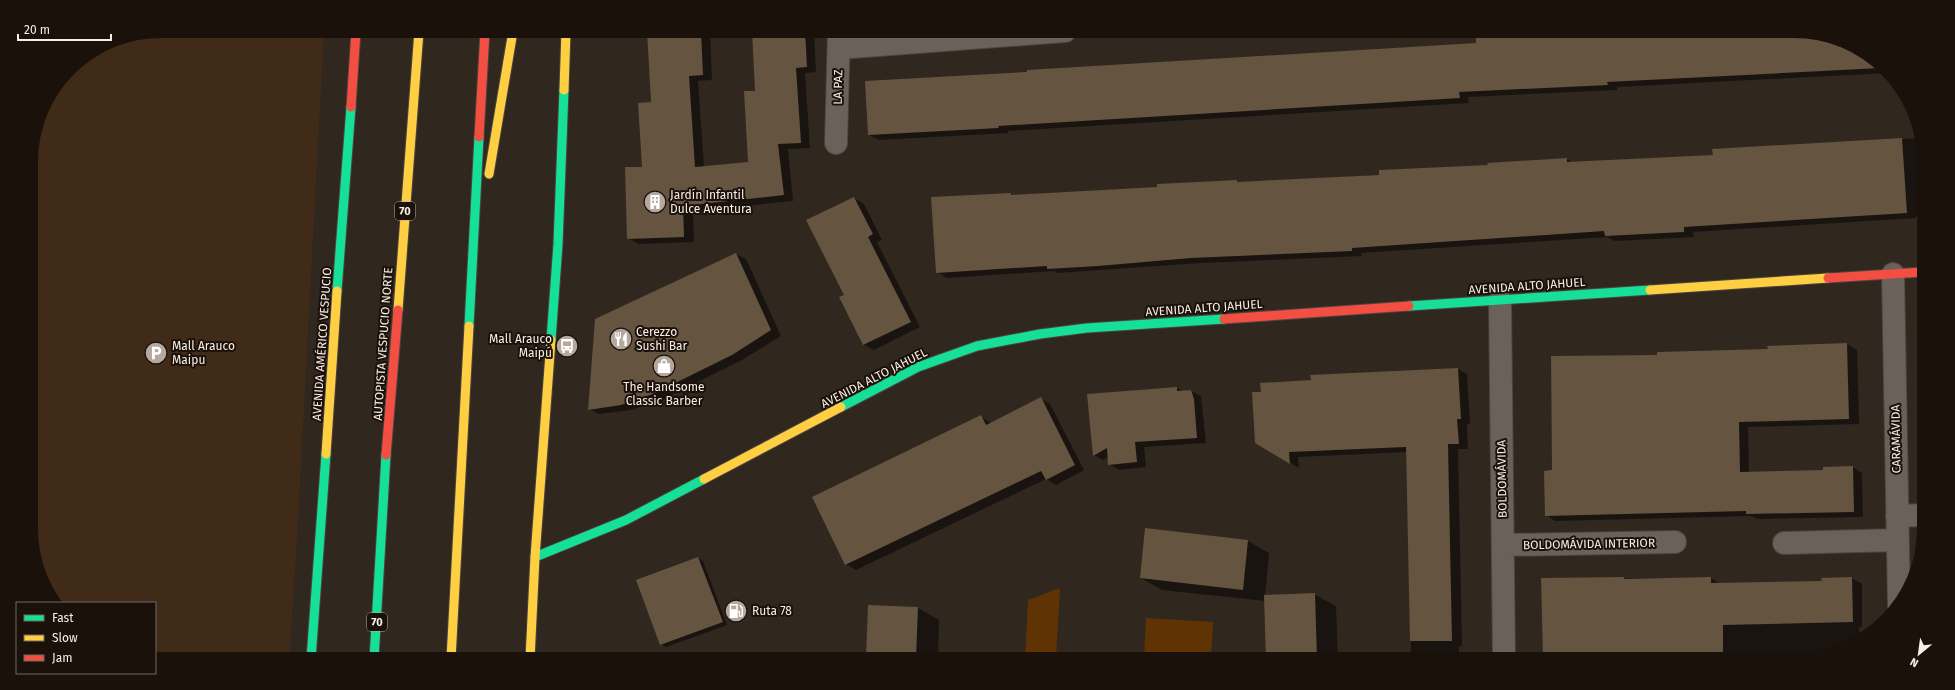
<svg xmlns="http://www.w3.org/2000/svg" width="1955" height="690" font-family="'Fira Sans',sans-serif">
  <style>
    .built { fill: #402a18 }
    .green { fill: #5f3304 }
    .shadow { fill: #0007 }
    .building { fill: #645440 }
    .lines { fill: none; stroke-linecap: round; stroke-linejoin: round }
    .street-casing { stroke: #4d443e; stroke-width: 24 }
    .fast-casing { stroke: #4d443e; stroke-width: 11 }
    .slow-casing { stroke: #4d443e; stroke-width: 11 }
    .jam-casing { stroke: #4d443e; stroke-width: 11 }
    .street { stroke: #69615a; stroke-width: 22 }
    .fast { stroke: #16e098; stroke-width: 9 }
    .slow { stroke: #ffcf43; stroke-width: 9 }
    .jam { stroke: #f24e42; stroke-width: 9 }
    .labels { text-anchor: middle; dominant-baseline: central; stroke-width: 4; stroke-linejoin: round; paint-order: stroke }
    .shield { fill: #19110a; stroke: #b7aca3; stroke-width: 1 }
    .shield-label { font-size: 11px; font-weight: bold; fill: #fbeee4 }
    .street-label { font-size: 12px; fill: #fbeee4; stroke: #19110a }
    .poi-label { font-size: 12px; fill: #fbeee4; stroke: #19110a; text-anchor: start }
  </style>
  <rect width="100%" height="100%" fill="#30271f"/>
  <path class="built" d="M161,31H324L296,558L289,659L155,658V603H57L33,554L31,152L44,104L75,63L111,41Z"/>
  <path class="green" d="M1060,588L1056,659H1025L1028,600Z
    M1146,618L1213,622L1211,659H1144Z"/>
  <path class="shadow" d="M648,31H710L712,80L698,81L704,167L749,163L756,92L753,31H814L816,72L805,73L810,148L788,149L793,201L693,211L694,242L638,244L628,238L643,168L652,103Z
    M1631,31H1794L1836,38L1888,73L1617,87V90L1468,97L1469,103L1008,131V133L879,140L869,135L1477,44Z
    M1921,138L1923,144V215L1916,216V218L1693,232L1694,237L1615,241L1607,237L1361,253L1362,256L1201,263L1057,273L1054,271L947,278L937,272L1011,194L1014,196L1158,188L1237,181L1240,183L1380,175L1567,159L1573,163L1714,156L1713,150Z
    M854,198L864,204L882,240L877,242L920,327L874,350L864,345L840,298L845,295Z
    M736,254L746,259L781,336L742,360L663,399L631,410L599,414L589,409Z
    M1847,344L1857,350L1859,424L1748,427L1749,473L1824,471L1853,467L1862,473L1863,517L1757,519L1752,516L1555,521L1546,515L1553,471L1658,356L1769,350V347Z
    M1458,369L1467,374L1470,424H1467L1468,449H1458L1462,646H1459V659H1411L1408,452L1298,457L1299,468L1256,443L1262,393L1312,381Z
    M1177,388L1183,391H1191L1201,396L1206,443L1144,447L1146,467L1119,470L1109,464V457L1103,460L1094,455Z
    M1041,399L1050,404L1084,470L1056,485L1046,479L856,570L846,564L981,417L991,423Z
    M1146,530L1248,541L1269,553L1265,596L1314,594L1336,606L1338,659H1267L1265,601L1162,590L1141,578Z
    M698,558L703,561L727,625L666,647L661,644Z
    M1711,578L1720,584L1823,582V578H1852L1862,584V627H1859L1860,640L1844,649L1802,659H1555L1542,579Z
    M918,608L939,620L938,659H867Z"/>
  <path class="building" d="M647,31H701L703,75L689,76L695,167L748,162L744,91H755L752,31H805L807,67L796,68L801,143L778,144L784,195L683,206L684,237L627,239L625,167H642L638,103L651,102Z
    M1612,31H1794L1836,38L1880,68L1607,82L1608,85L1459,92L1460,98L998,126L999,128L868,135L865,81L1027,72V70L1476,43V37Z
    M1902,138L1907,213L1684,227V232L1605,236L1604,231L1352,248V251L1191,258L1098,266L1047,269V266L936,273L931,197L1011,193V195L1157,187V184L1237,180V182L1379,175V170L1488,165L1487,163L1567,158V162L1713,155L1712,149Z
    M854,197L873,234L868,237L911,322L863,345L839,297L844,295L806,220Z
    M736,253L771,330L732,355L653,394L621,405L588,410L595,319Z
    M1847,343L1849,419L1739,422L1740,472L1823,470V467L1853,466L1854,512L1746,514V511L1545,516L1544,471L1552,470L1551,356L1657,355V352L1768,349L1767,346Z
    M1458,368L1461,419H1457L1459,444H1448L1452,641H1410L1406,447L1289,452L1290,464L1255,443L1252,392H1261L1260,383L1311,380L1310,375Z
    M1177,387V391L1191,390L1194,399L1197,438L1135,442L1137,462L1108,465L1107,448L1093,456L1087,394Z
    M1041,397L1075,465L1046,480L1041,471L845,565L812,497L981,415L986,425Z
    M1145,528L1248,540L1243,590L1140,578Z
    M698,557L723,622L660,645L636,580Z
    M1624,577V579L1711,577V583L1822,581L1821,578L1852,577L1853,622L1723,625V659H1543L1541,578Z
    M1315,593L1317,659H1266L1264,595Z
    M868,605L918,607L916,659H866Z"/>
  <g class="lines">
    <g class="street-casing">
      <path id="street" d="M839,48L1065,31
        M836,143L839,31
        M1893,274L1899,605
        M1500,300L1504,659
        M1897,516L1924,515
        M1784,543L1898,540
        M1503,545L1675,542"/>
    </g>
    <g class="fast-casing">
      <path id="fast" d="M337,291L351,107
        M1409,306L1650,290
        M469,326L479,137
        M551,340L558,244L564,90
        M841,407L918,367L977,346L1040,334L1087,328L1224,319
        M535,557L626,520L704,479
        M311,659L326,454
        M374,659L386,455"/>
    </g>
    <g class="slow-casing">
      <path id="slow" d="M564,90L566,31
        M489,174L513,31
        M1650,290L1828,278
        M398,310L419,31
        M326,454L337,291
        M704,479L841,407
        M451,659L469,326
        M530,659L535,557L551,340"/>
    </g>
    <g class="jam-casing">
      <path id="jam" d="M351,107L356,31
        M479,137L485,31
        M1828,278L1923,272
        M1224,319L1409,306
        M386,455L398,310"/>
    </g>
    <use href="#street" class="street"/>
    <use href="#fast" class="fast"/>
    <use href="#slow" class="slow"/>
    <use href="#jam" class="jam"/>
  </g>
  <defs>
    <g id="building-disc" transform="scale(1.15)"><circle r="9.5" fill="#b4a89f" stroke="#19110a"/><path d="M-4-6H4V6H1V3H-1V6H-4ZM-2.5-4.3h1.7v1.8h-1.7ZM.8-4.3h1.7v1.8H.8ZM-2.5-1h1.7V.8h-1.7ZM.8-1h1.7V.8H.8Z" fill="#fff"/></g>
    <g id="restaurant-disc" transform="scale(1.15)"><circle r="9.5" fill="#b4a89f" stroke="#19110a"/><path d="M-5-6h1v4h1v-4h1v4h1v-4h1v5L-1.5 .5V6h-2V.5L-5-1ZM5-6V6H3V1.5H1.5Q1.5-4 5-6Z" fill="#fff"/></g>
    <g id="bus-disc" transform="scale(1.15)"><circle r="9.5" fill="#b4a89f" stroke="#19110a"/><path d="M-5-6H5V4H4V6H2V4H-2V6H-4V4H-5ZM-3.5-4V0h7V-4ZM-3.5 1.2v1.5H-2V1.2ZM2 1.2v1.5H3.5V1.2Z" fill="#fff"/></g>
    <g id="parking-disc" transform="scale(1.15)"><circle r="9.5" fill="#b4a89f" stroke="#19110a"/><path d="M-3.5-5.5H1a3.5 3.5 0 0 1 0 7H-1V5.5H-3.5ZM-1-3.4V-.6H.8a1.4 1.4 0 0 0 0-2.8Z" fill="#fff"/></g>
    <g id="shop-disc" transform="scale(1.15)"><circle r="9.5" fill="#b4a89f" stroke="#19110a"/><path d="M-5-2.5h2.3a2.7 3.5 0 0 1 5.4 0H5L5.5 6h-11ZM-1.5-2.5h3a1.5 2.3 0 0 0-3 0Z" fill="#fff"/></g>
    <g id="fuel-disc" transform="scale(1.15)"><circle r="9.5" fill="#b4a89f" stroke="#19110a"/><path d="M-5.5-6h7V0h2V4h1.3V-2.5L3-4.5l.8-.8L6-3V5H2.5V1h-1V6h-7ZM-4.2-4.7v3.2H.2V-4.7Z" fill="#fff"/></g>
  </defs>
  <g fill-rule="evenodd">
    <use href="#building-disc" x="655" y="202"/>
    <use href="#restaurant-disc" x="621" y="339"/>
    <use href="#bus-disc" x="567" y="346"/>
    <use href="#parking-disc" x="156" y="353"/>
    <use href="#shop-disc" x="664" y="366"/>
    <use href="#fuel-disc" x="736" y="611"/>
  </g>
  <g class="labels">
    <g class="shield">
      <rect x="395" y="202" width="20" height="18" rx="3"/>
      <rect x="367" y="613" width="20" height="18" rx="3"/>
    </g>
    <g class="shield-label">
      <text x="405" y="211">70</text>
      <text x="377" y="622">70</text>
    </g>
    <g class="street-label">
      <text transform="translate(838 87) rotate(-89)">LA PAZ</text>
      <text transform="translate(1527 286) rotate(-4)">AVENIDA ALTO JAHUEL</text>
      <text transform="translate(1204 308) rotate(-4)">AVENIDA ALTO JAHUEL</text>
      <text transform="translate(322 344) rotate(-86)">AVENIDA AMÉRICO VESPUCIO</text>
      <text transform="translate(383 344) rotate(-86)">AUTOPISTA VESPUCIO NORTE</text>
      <text transform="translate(874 378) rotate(-27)">AVENIDA ALTO JAHUEL</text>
      <text transform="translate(1896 439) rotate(-91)">CARAMÁVIDA</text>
      <text transform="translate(1502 479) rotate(-91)">BOLDOMÁVIDA</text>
      <text transform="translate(1589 544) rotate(-1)">BOLDOMÁVIDA INTERIOR</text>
    </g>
    <g class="poi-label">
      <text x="670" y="195">Jardín Infantil<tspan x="670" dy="14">Dulce Aventura</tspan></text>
      <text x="636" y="332">Cerezzo<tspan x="636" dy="14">Sushi Bar</tspan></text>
      <text x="552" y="339" text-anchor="end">Mall Arauco<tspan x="552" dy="14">Maipú</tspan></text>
      <text x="172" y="346">Mall Arauco<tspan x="172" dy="14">Maipu</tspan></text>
      <text x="664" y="387" text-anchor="middle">The Handsome<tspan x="664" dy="14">Classic Barber</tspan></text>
      <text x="752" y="611">Ruta 78</text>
    </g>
  </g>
  <path d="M0 0H1955V690H0ZM161 38H1794A123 123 0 0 1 1917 161V529A123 123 0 0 1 1794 652H161A123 123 0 0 1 38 529V161A123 123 0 0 1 161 38Z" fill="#19110a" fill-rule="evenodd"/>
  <rect x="16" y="602" width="140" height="72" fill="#19110a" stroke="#736961"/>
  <rect x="24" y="615" width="20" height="6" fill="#16e098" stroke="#736961"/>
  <text x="52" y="622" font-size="12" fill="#fbeee4">Fast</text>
  <rect x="24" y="635" width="20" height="6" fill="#ffcf43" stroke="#736961"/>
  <text x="52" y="642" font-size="12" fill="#fbeee4">Slow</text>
  <rect x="24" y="655" width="20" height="6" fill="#f24e42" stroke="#736961"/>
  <text x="52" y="662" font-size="12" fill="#fbeee4">Jam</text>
  <g transform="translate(1919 654) rotate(209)" stroke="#19110a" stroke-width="3" paint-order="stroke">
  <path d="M0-3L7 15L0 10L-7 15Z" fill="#fbeee4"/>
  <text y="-6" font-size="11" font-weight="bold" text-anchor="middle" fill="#fbeee4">N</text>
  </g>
  <path d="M18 34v6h93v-6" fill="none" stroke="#fbeee4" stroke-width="2"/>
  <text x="24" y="34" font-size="12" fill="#fbeee4" stroke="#19110a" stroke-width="3" paint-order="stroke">20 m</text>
</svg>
